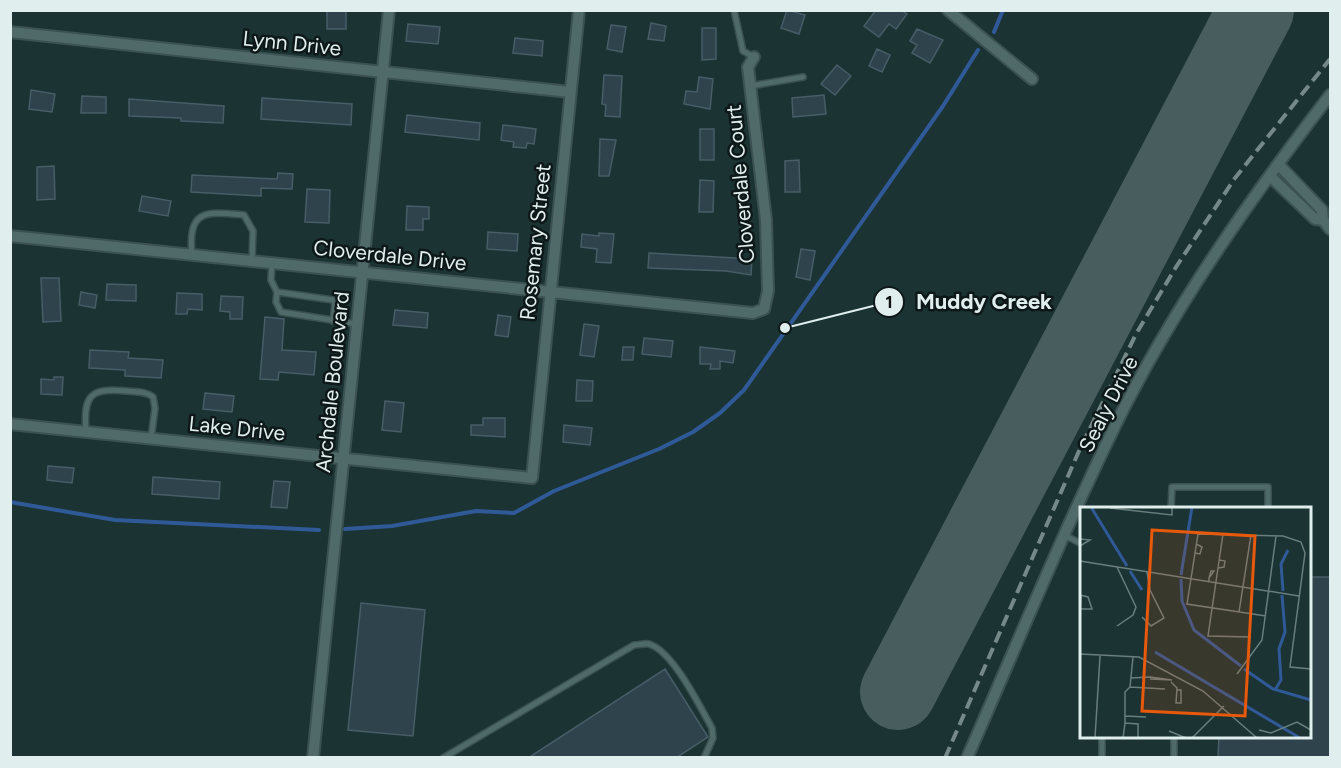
<svg xmlns="http://www.w3.org/2000/svg" width="1341" height="768" font-family="Figtree,sans-serif">
  <style>
    .lines { fill: none; stroke-linecap: round; stroke-linejoin: round }
    .stream { stroke: #305a97; stroke-width: 4 }
    .runway { stroke: #485e5e; stroke-width: 76 }
    .building { fill: #2e434c; stroke: #475d67; stroke-width: 1.5 }
    .service-casing { stroke: #3c5152; stroke-width: 8 }
    .minor-casing { stroke: #3c5152; stroke-width: 14 }
    .service { stroke: #506a6a; stroke-width: 5 }
    .minor { stroke: #506a6a; stroke-width: 10 }
    .rail { stroke: #768989; stroke-width: 4; stroke-dasharray: 12 6; stroke-linecap: butt }
    .labels { text-anchor: middle; dominant-baseline: central; stroke-width: 5; stroke-linejoin: round; paint-order: stroke }
    .street-label { font-size: 21px; fill: #e0eeee; stroke: #0e1818 }
    .inset-river { fill: none; stroke: #305a97; stroke-width: 3 }
    .inset-road { fill: none; stroke: #6a7e7e; stroke-width: 1.5 }
    .view { fill: #e8590c; fill-opacity: 0.15; stroke: #e8590c; stroke-width: 3 }
    .inset-edge { fill: none; stroke: #e0eeee; stroke-width: 3 }
    .leader { fill: none; stroke: #e0eeee; stroke-width: 2 }
    .callout-dot { fill: #e0eeee; stroke: #0e1818; stroke-width: 2 }
    .mark-label { font-size: 18px; text-anchor: middle; font-weight: bold; fill: #111 }
    .callout-label { font-size: 22px; text-anchor: middle; font-weight: bold; fill: #e0eeee; stroke: #0e1818; stroke-width: 5; stroke-linejoin: round; paint-order: stroke }
  </style>
  <rect width="100%" height="100%" fill="#1b3333"/>
  <g class="lines">
    <path class="stream" d="M994,32L1003,10
      M10,502L115,520L319,530
      M345,529L392,526L476,511L514,513L554,491L659,449L693,432L720,413L744,390L943,106L978,50"/>
    <path class="runway" d="M898,692L1256,10"/>
  </g>
  <path class="building" d="M787,10L805,15L799,34L781,28Z
    M876,10H901L907,14L896,29L889,24L879,37L864,26Z
    M327,11H346V29H327Z
    M651,23L666,26L664,41L648,39Z
    M408,24L440,27L438,44L406,41Z
    M611,25L626,27L622,52L607,49Z
    M702,28H716V59L702,60Z
    M917,29L943,40L930,63L912,53L917,45L910,41Z
    M515,38L543,41L542,56L513,53Z
    M877,49L890,55L882,72L869,66Z
    M837,65L851,76L835,95L821,84Z
    M604,75L622,76L620,117L605,116L606,105L602,104Z
    M699,77L713,79L710,109L684,104L686,91L697,92Z
    M31,90L55,94L52,112L29,109Z
    M824,95L826,114L793,117L792,98Z
    M82,96L106,97V113H81Z
    M262,98L352,104L351,125L261,119Z
    M129,99L224,106L223,123L181,121V118L129,116Z
    M407,115L480,123L479,140L405,132Z
    M503,125L536,129L534,144L527,143L526,148L513,147L514,142L501,140Z
    M700,129H714V160H700Z
    M600,139L616,140L609,176H599Z
    M799,160L800,192H785V161Z
    M54,166L55,199L37,200V167Z
    M278,173L293,174L292,189L261,188V196L191,192L192,175L277,179Z
    M700,180L714,181L713,212H699Z
    M307,189L330,190L329,223L305,222Z
    M142,196L171,201L168,216L139,211Z
    M407,206L429,207V219H423V230H406Z
    M488,232L518,234L517,251L487,249Z
    M599,233L614,234L611,263L596,262L597,249L581,247L582,234L599,236Z
    M801,249L815,251L810,280L796,277Z
    M649,253L752,259L751,275L726,271L648,268Z
    M41,278H59L61,321L43,322Z
    M107,284L136,285V301L106,300Z
    M81,292L97,295L95,308L79,305Z
    M177,293L202,294V310L188,309L187,314H176Z
    M221,296L243,297L242,319H230V312L220,311Z
    M395,310L428,313L427,328L393,325Z
    M498,315L511,317L508,337L495,335Z
    M265,317L284,319L282,350L316,352L314,375L279,372L278,380L260,379Z
    M584,324L599,326L594,357L580,355Z
    M644,338L673,341L671,357L642,354Z
    M623,347H634L633,360H622Z
    M700,347L735,351L733,363L720,361V369H710L711,364H700Z
    M90,350L129,352L128,358L163,360L161,378L125,376V370L89,368Z
    M54,377H63L62,395L41,394V379L54,380Z
    M577,380L593,381L592,401H576Z
    M205,393L234,396L232,412L203,409Z
    M385,401L404,403L401,432L382,430Z
    M483,418H505V437L471,435V425H483Z
    M564,425L592,428L590,445L563,442Z
    M48,466L74,468L72,483L47,480Z
    M153,477L220,482L219,499L152,494Z
    M274,481L290,482L287,508L271,507Z
    M1310,577H1330V758H1218L1219,736H1310Z
    M361,603L425,610L413,736L348,730Z
    M665,669L708,737L676,758H528Z"/>
  <g class="lines">
    <g class="service-casing">
      <path id="service" d="M734,10L743,51L754,57
        M750,86L803,77
        M192,254C187,208 208,212 244,215L253,231L252,261
        M272,262L271,280L277,292
        M333,321L335,304L333,300L277,292L276,302L281,312L357,324
        M86,432C83,396 90,387 126,391C136,392 146,391 153,397L155,408L151,439
        M1171,508L1172,487H1268V508
        M1066,536L1082,544
        M1102,736V758
        M443,758L634,645C639,645 645,643 649,644C673,651 700,707 712,728L713,738L704,758
        M1174,758V736"/>
    </g>
    <g class="minor-casing">
      <path id="minor" d="M948,10L1032,79
        M10,32L570,92
        M1278,164L1322,210L1323,220L1330,229
        M1270,176L1315,219L1323,220
        M10,236L753,313L764,309L768,291L766,220L748,67L754,57
        M10,424L532,478L579,10
        M313,758L389,10
        M967,758C1016,647 1062,534 1115,426C1173,308 1250,199 1330,95"/>
    </g>
    <use href="#service" class="service"/>
    <use href="#minor" class="minor"/>
    <path class="rail" d="M945,758L1079,451L1136,334L1176,267L1235,178L1330,59"/>
  </g>
  <g class="labels">
    <g class="street-label">
      <text transform="translate(292 43) rotate(6)">Lynn Drive</text>
      <text transform="translate(740 184) rotate(-95)">Cloverdale Court</text>
      <text transform="translate(535 242) rotate(-84)">Rosemary Street</text>
      <text transform="translate(390 255) rotate(6)">Cloverdale Drive</text>
      <text transform="translate(332 382) rotate(-84)">Archdale Boulevard</text>
      <text transform="translate(1108 404) rotate(-63)">Sealy Drive</text>
      <text transform="translate(237 428) rotate(6)">Lake Drive</text>
    </g>
  </g>
  <g transform="translate(1080 507)">
    <rect width="231" height="231" fill="#1b3333"/>
    <path class="inset-river" d="M11,0L47,59M50,64L62,83M101,68L112,0M101,72L102,94L114,123L161,159M203,84L201,57L208,43M75,145L220,231M164,162L193,182L231,193M195,183L201,173L199,142L205,125L202,88"/>
    <path class="inset-road" d="M30,1L92,8V0M143,27L128,129L171,130M0,32L10,33L0,39M115,46L120,47L122,40L116,37M0,54L219,89M37,60L56,100L53,108L37,119M138,61L144,60L145,54L139,53M129,75V71L131,64H134L129,71M0,88L8,90L12,102H0M159,105L171,28M0,108L1,89M186,109L107,97L118,27L203,29L221,35L225,46L210,160L231,162M62,110L71,119L84,111L70,83L67,65M0,147L59,150L123,184L177,231M157,167L182,133L196,29M51,171L70,170L92,173L70,172M91,175L97,181L96,196H101V183H97M50,180L85,182M45,209L66,210M45,216V185L50,180L53,150M179,223L191,226L217,215L231,223M89,224L106,231M15,231L20,149M43,231L45,216L58,217V231M112,231L144,199"/>
    <path class="view" d="M72,23L175,29L165,209L62,204Z"/>
    <rect width="231" height="231" class="inset-edge"/>
  </g>
  <path class="leader" d="M785 328L889 302"/>
  <g class="callout-dot">
    <circle cx="785" cy="328" r="6"/>
    <circle cx="889" cy="302" r="15"/>
  </g>
  <g class="mark-label">
    <text x="889" y="308">1</text>
  </g>
  <g class="callout-label">
    <text x="984" y="309">Muddy Creek</text>
  </g>
  <rect width="1341" height="768" fill="none" stroke="#e0eeee" stroke-width="24"/>
</svg>
